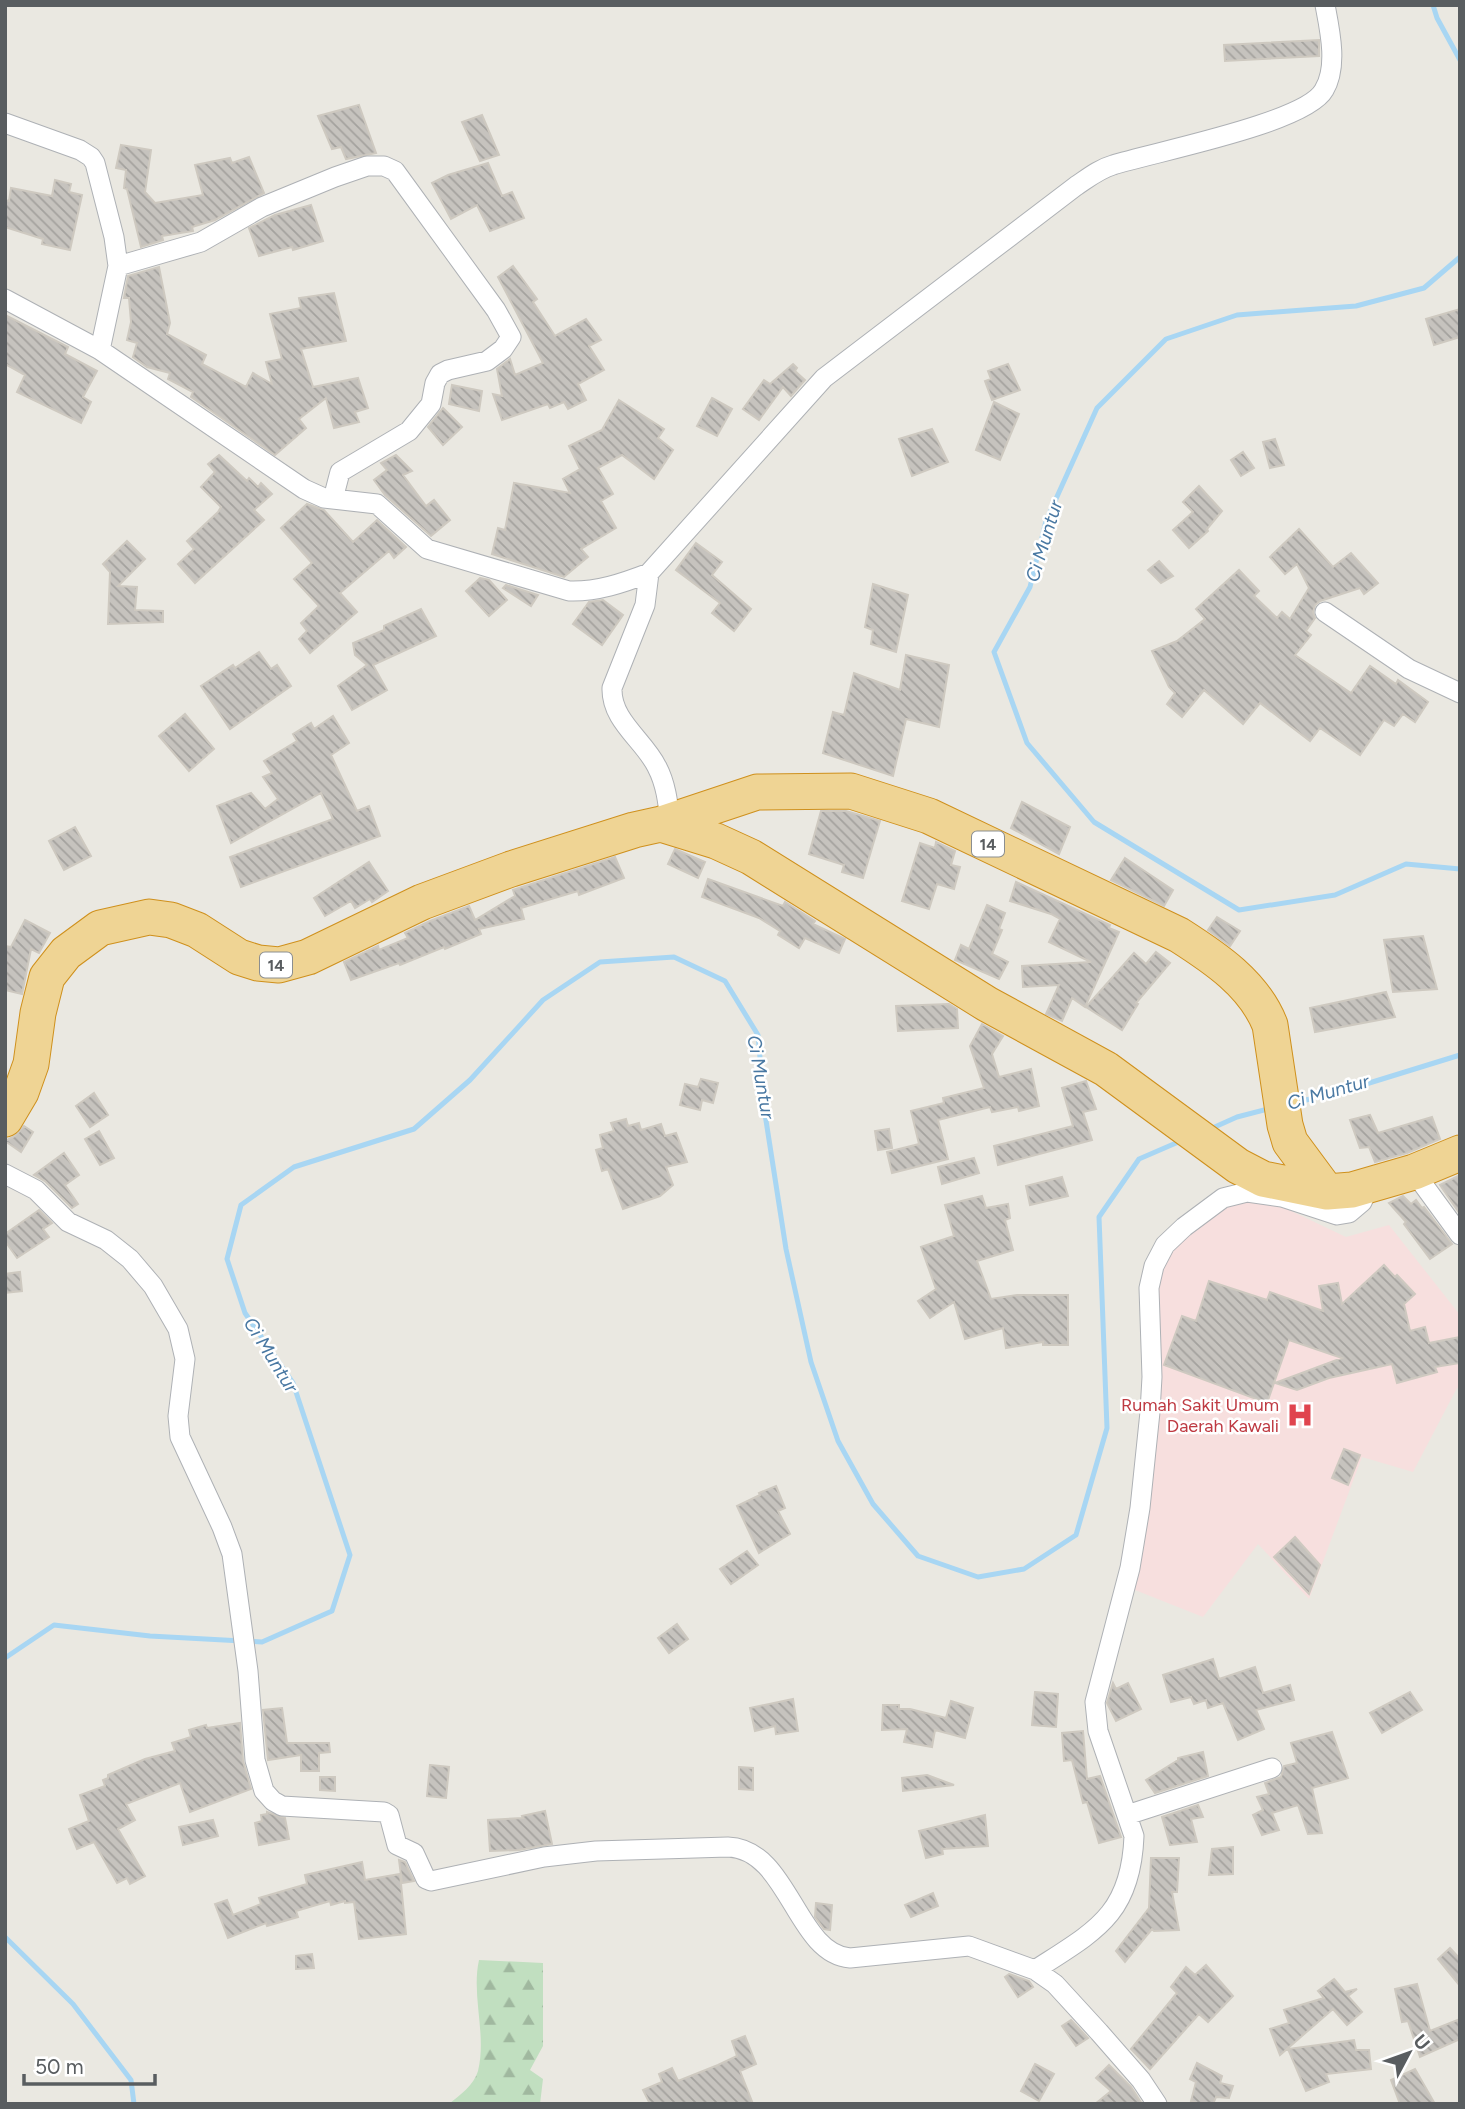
<svg xmlns="http://www.w3.org/2000/svg" width="1465" height="2109" font-family="Figtree,sans-serif">
  <style>
    .medical { fill: #f7dfde }
    .forest { fill: url(#forest-firs) }
    .lines { fill: none; stroke-linecap: round; stroke-linejoin: round }
    .stream { stroke: #a8d6f3; stroke-width: 5 }
    .building { fill: url(#building-back-hatch); stroke: #cec9c0; stroke-width: 2 }
    .street-casing { stroke: #aeb1b5; stroke-width: 21 }
    .highway-casing { stroke: #cf901c; stroke-width: 37 }
    .street { stroke: #fff; stroke-width: 19 }
    .highway { stroke: #efd494; stroke-width: 35 }
    .labels { text-anchor: middle; dominant-baseline: central; stroke-width: 5; stroke-linejoin: round; paint-order: stroke }
    .shield { fill: #fff; stroke: #8b8e90; stroke-width: 2 }
    .shield-label { font-size: 16px; font-weight: bold; fill: #595d60 }
    .health-label { font-size: 18px; fill: #be3a42; stroke: #fff; text-anchor: end }
    .water-label { font-size: 19px; font-style: italic; fill: #4978a2; stroke: #fff }
  </style>
  <defs>
    <pattern id="forest-firs" width="22" height="20" patternUnits="userSpaceOnUse" patternTransform="scale(1.75)"><rect width="22" height="20" fill="#c1dfc0"/><path d="M5 1l3.5 6h-7zM16 11l3.5 6h-7z" fill="#a0b89f"/></pattern>
    <pattern id="building-back-hatch" width="6" height="6" patternUnits="userSpaceOnUse" patternTransform="scale(1.75)"><rect width="6" height="6" fill="#c6c3be"/><path d="M-1 5l2 2M0 0l6 6M5-1l2 2" fill="none" stroke="#a4a29e"/></pattern>
  </defs>
  <rect width="100%" height="100%" fill="#eae8e1"/>
  <path class="medical" d="M1249,1200L1287,1209L1346,1237L1389,1225L1460,1315V1389L1457,1388L1413,1472L1362,1457L1309,1599L1258,1544L1203,1617L1135,1590L1144,1547L1157,1440L1160,1372L1157,1300L1160,1275L1172,1249L1217,1211Z"/>
  <path class="forest" d="M479,1960L543,1963V2046L530,2070L543,2079L540,2104H449C460,2095 474,2085 478,2071C487,2034 471,1996 479,1960Z"/>
  <g class="lines">
    <path class="stream" d="M1433,5L1437,18L1460,60
      M1460,257L1424,288L1356,306L1237,315L1166,339L1097,408L1046,521L1030,587L994,652L1027,743L1094,822L1239,910L1335,895L1406,864L1460,869
      M1295,1103L1366,1084L1460,1055
      M1208,1130L1237,1117L1272,1108
      M5,1658L54,1625L150,1636L262,1642L332,1611L350,1555L293,1383L245,1313L227,1259L241,1205L294,1167L414,1129L470,1080L543,1000L600,962L674,957L725,981L758,1035L765,1114L786,1249L811,1362L838,1441L873,1504L918,1556L978,1577L1024,1569L1076,1535L1107,1428L1099,1217L1139,1159L1183,1140
      M5,1937L73,2004L131,2080L134,2104"/>
  </g>
  <path class="building" d="M1319,40V56L1225,61L1224,45Z
    M359,105L376,153L346,159L341,147L332,149L318,116Z
    M482,115L499,155L480,161L462,122Z
    M121,145L151,150L145,192L155,203L203,195L195,165L230,158L232,163L249,157L264,193L215,220L192,227L193,231L162,236L163,240L141,247L127,189L124,188L126,170L116,168Z
    M488,163L502,196L512,192L524,218L490,231L477,205L451,219L432,183L448,175Z
    M55,180L71,184L69,192L82,195L70,250L42,244L43,239L5,227V200L9,201L11,188L52,196Z
    M311,205L323,241L293,250L292,247L259,256L249,228L275,215Z
    M513,266L537,299L533,302L555,336L586,319L601,340L589,346L604,370L578,384L586,400L568,409L564,402L550,408L548,404L502,420L493,394L502,396L497,369L510,359L515,375L543,363L498,277Z
    M159,267L170,323L167,334L206,355L202,364L246,387L253,373L272,384L266,362L282,359L270,314L301,308L299,298L334,293L346,341L301,349L313,387L358,378L368,408L355,412L359,422L334,428L326,398L299,419L306,428L275,455L191,397L193,392L168,379L170,373L147,367L133,357L137,343L127,340L131,322L129,298H124L128,276Z
    M1460,309V337L1434,345L1426,319Z
    M5,315L68,347L65,354L97,371L83,397L91,402L81,423L17,392L25,375L5,364Z
    M793,364L797,368L795,371L805,380L791,396L783,387L759,420L743,409L764,380L770,384Z
    M1008,364L1020,390L992,400L985,381L991,379L988,371Z
    M452,385L482,391L479,411L449,404Z
    M712,398L732,409L717,436L697,426Z
    M619,400L664,429L658,438L673,450L654,479L622,455L598,468L613,494L601,501L616,528L581,549L588,557L564,577L492,554L498,528L505,530L514,483L570,493L563,479L580,469L569,446L602,430Z
    M994,402L1019,414L1000,460L976,450Z
    M443,408L462,427L443,445L428,427Z
    M932,429L948,462L912,476L899,439Z
    M1275,439L1284,465L1270,468L1263,442Z
    M1243,452L1254,468L1241,476L1231,460Z
    M219,455L247,481L249,478L258,487L261,483L272,494L254,510L264,520L195,583L178,564L194,549L187,541L218,512L221,507L201,487L215,472L208,464Z
    M396,455L412,471L403,475L426,506L434,500L450,520L431,536L385,495L374,480L387,470L381,463Z
    M1199,486L1222,511L1207,529L1208,531L1189,548L1173,530L1193,512L1183,502Z
    M307,504L324,510L353,542L377,520L406,547L394,558L389,551L340,593L357,612L310,653L299,639L307,631L301,623L319,606L294,579L312,563L281,528Z
    M1299,529L1333,567L1351,553L1378,583L1364,594L1360,588L1320,601L1315,605L1313,612L1315,618L1306,631L1311,635L1295,655L1351,693L1370,666L1396,684L1398,680L1428,702L1415,722L1403,714L1394,726L1384,720L1360,755L1320,728L1310,741L1260,703L1243,724L1204,690L1182,717L1167,704L1175,693L1169,687L1152,651L1177,641L1205,619L1196,609L1239,570L1259,591L1254,596L1277,618L1282,612L1290,619L1309,588L1297,564L1285,574L1270,557Z
    M127,541L145,559L118,586L137,587L135,610L163,611V622L108,624L110,572L103,564Z
    M696,543L722,562L712,575L751,609L734,631L712,613L720,603L676,570Z
    M1159,561L1173,576L1161,583L1148,570Z
    M480,578L489,580L507,600L489,616L466,591Z
    M873,584L908,595L896,652L871,644L873,630L865,627Z
    M506,585L538,595L531,606L503,588Z
    M603,600L623,615L602,645L573,624L589,602Z
    M421,609L436,636L373,665L387,690L352,710L338,686L367,665L355,655L353,643L384,630V626Z
    M259,652L271,669L277,665L291,686L230,729L201,686L233,665L235,668Z
    M906,655L949,665L939,727L906,719L893,776L823,753L833,712L844,715L854,673L900,690Z
    M185,714L214,749L189,771L159,736Z
    M333,716L349,743L331,755L357,811L369,806L380,836L241,887L230,857L333,819L321,793L231,843L217,806L251,793L265,809L278,799L263,777L272,773L264,761L297,741L293,734L311,723L314,729Z
    M1022,802L1070,827L1059,854L1011,828Z
    M821,811H846L880,821L863,878L842,872L844,865L809,854Z
    M75,827L91,856L64,870L49,841Z
    M936,842L955,851L951,865L960,867L954,889L937,884L929,909L902,901L920,843L935,848Z
    M675,849L705,862L698,878L668,864Z
    M615,857L624,878L579,895L578,891L521,908L524,919L479,929L481,934L445,949L444,947L400,965L399,963L351,980L344,962L378,946L379,950L408,938L405,933L430,921L469,906L475,920L515,896L513,890Z
    M1125,858L1173,890L1164,906L1111,880Z
    M369,862L388,891L372,902L370,899L355,908L351,901L325,916L314,898Z
    M708,879L783,906L785,902L815,921L813,924L845,939L839,953L805,938L799,948L778,935L780,931L759,918L702,897Z
    M1016,882L1110,925L1109,928L1119,932L1085,1007L1072,998L1062,1021L1046,1014L1059,985L1023,987L1022,966L1091,962L1049,942L1060,919L1051,914L1010,901Z
    M987,905L1005,913L999,929L1002,930L992,954L1008,962L999,979L955,960L961,945L969,949Z
    M1217,917L1240,931L1230,946L1208,930Z
    M25,920L50,933L39,953L31,949L22,994L5,990V946L11,947Z
    M1423,936L1437,989L1393,992L1384,940Z
    M1156,952L1170,963L1136,1003L1138,1004L1122,1030L1086,1007L1134,953L1146,964Z
    M1386,992L1395,1017L1315,1032L1310,1008Z
    M949,1004L957,1009L958,1028L898,1031L896,1006Z
    M982,1024L1003,1036L992,1054L999,1077L1031,1069L1039,1106L1019,1111L1018,1107L992,1112L990,1107L938,1120L948,1159L892,1173L887,1152L919,1144L911,1111L944,1103L943,1098L984,1088L970,1046Z
    M701,1079L718,1083L713,1103L702,1100L700,1110L680,1105L685,1084L698,1087Z
    M1086,1081L1096,1109L1083,1112L1092,1140L998,1165L994,1146L1073,1126L1062,1088Z
    M94,1093L108,1115L90,1127L76,1106Z
    M1370,1115L1378,1133L1432,1117L1440,1139L1407,1153L1375,1162L1369,1147L1360,1148L1350,1120Z
    M626,1119L628,1126L639,1123L641,1130L661,1124L665,1136L676,1133L687,1162L666,1167L673,1185L660,1196L623,1209L608,1169L602,1171L596,1150L603,1148L600,1135L614,1131L611,1123Z
    M24,1126L33,1132L21,1152L5,1141L15,1136Z
    M889,1129L892,1148L878,1150L875,1131Z
    M99,1131L114,1158L100,1165L85,1139Z
    M64,1153L79,1175L65,1185L78,1204L72,1208L45,1181L34,1175Z
    M974,1158L979,1173L942,1184L938,1167Z
    M1460,1175V1214L1440,1185Z
    M1062,1177L1068,1196L1030,1205L1026,1186Z
    M982,1196L986,1208L1008,1204L1010,1218L1005,1220L1013,1250L977,1261L991,1299L1017,1295H1068V1345H1043V1342L1006,1348L1003,1328L965,1339L954,1302L930,1318L918,1301L936,1289L921,1247L954,1236L945,1205Z
    M1403,1196L1411,1204L1416,1200L1422,1208L1424,1207L1452,1244L1430,1259L1404,1224L1406,1222L1389,1203Z
    M39,1210L52,1223L43,1229L49,1237L17,1258L5,1241V1234Z
    M1384,1265L1395,1277L1397,1275L1415,1294L1404,1304L1410,1331L1425,1327L1429,1343L1460,1337V1363L1435,1367L1437,1372L1397,1383L1392,1364L1329,1378L1297,1390L1275,1383L1342,1358L1289,1340L1267,1403L1164,1365L1182,1316L1196,1321L1209,1281L1267,1300L1270,1292L1323,1311L1319,1286L1338,1283L1342,1304Z
    M20,1272L22,1291L5,1293V1274Z
    M1344,1449L1360,1455L1348,1485L1332,1478Z
    M776,1486L785,1508L778,1511L790,1534L759,1553L737,1506L760,1495L759,1493Z
    M1295,1537L1320,1565L1309,1594L1274,1557Z
    M747,1551L758,1565L731,1584L720,1569Z
    M677,1624L688,1639L669,1653L658,1638Z
    M1213,1659L1219,1679L1255,1667L1263,1693L1290,1685L1294,1700L1256,1710L1264,1729L1238,1740L1223,1703L1208,1708L1206,1700L1194,1704L1191,1697L1171,1702L1163,1675Z
    M1113,1683L1116,1689L1128,1683L1141,1709L1116,1721L1107,1703Z
    M1035,1692L1058,1694L1056,1727L1032,1725Z
    M1410,1692L1422,1710L1382,1733L1370,1713Z
    M793,1699L798,1731L776,1734L775,1726L755,1731L750,1708Z
    M951,1701L973,1708L965,1738L935,1730L932,1747L904,1742L907,1729L882,1730L883,1705H899V1709H910L946,1718Z
    M282,1708L287,1743H329L330,1752L319,1753V1771H301V1755L268,1760L263,1710Z
    M240,1723L243,1761L251,1789L190,1812L180,1783L126,1804L135,1820L118,1829L145,1876L130,1884L127,1878L117,1883L94,1842L77,1849L69,1829L89,1821L80,1795L105,1786L103,1780L108,1778V1775L145,1759L175,1751L172,1743L191,1737L189,1730L206,1725L207,1728Z
    M1083,1731L1087,1779L1100,1776L1121,1837L1099,1843L1087,1802L1083,1803L1072,1760L1064,1761L1062,1733Z
    M1332,1732L1348,1778L1312,1788L1322,1833L1308,1834L1298,1805L1272,1813L1279,1830L1262,1835L1253,1815L1263,1810L1257,1797L1269,1794L1265,1783L1281,1777L1284,1766L1297,1763L1291,1743Z
    M1203,1752L1208,1776L1155,1793L1146,1780L1178,1760V1758Z
    M430,1765L449,1767L446,1798L427,1796Z
    M739,1767L753,1768V1790L739,1789Z
    M927,1775L954,1785L903,1791L902,1778Z
    M320,1777H335V1791L320,1790Z
    M1198,1805L1203,1817L1191,1819L1197,1842L1170,1845L1162,1817Z
    M545,1811L552,1844L519,1850L490,1851L488,1820L523,1818L522,1816Z
    M267,1812L285,1818L289,1839L259,1845L255,1823L262,1821L261,1815L267,1814Z
    M985,1815L988,1846L942,1849L943,1854L926,1858L919,1831Z
    M213,1820L218,1836L183,1845L179,1827Z
    M1233,1847V1874L1209,1875L1212,1849Z
    M1151,1858H1179L1177,1892H1172L1179,1930L1154,1931L1152,1929L1125,1962L1116,1951L1149,1908Z
    M399,1860L405,1862L414,1881L402,1883Z
    M362,1862L365,1880L400,1874L406,1934L359,1939L354,1902L345,1903V1901L331,1905L330,1901L296,1911L298,1917L267,1926L266,1923L228,1938L215,1904L227,1900L233,1915L261,1904L259,1898L307,1884L305,1875Z
    M933,1893L938,1906L911,1917L905,1905Z
    M816,1903L832,1905L830,1930L824,1929L815,1917Z
    M1450,1948L1460,1959V1986L1438,1959Z
    M312,1954L314,1968L296,1969V1956Z
    M1206,1965L1233,1996L1208,2022L1199,2014L1150,2069L1131,2049L1177,1993L1171,1987L1186,1967L1195,1975Z
    M1009,1974L1029,1981L1033,1987L1018,1997L1005,1977Z
    M1334,1979L1345,1992L1357,1989L1348,1996L1362,2012L1347,2025L1333,2009L1280,2055L1270,2029L1289,2023L1284,2010L1324,1998L1318,1991Z
    M1417,1984L1430,2031L1460,2019V2039L1420,2057L1408,2021L1402,2022L1395,1989Z
    M1071,2020L1088,2038L1076,2046L1062,2026Z
    M745,2036L756,2064L740,2071L753,2104H650L643,2090L662,2082L659,2074L672,2068L678,2081L718,2065L737,2056L732,2041Z
    M1354,2040L1356,2050H1369L1371,2069L1326,2074L1329,2082L1306,2091L1288,2049Z
    M1197,2063L1222,2076L1220,2083L1233,2086L1229,2098L1216,2097L1213,2104H1200L1191,2101L1196,2082L1190,2079Z
    M1035,2064L1054,2074L1039,2101L1021,2091Z
    M1109,2065L1131,2087L1142,2104H1095L1111,2091L1096,2078Z
    M1415,2069L1435,2104H1400L1391,2080Z"/>
  <g class="lines">
    <g class="street-casing">
      <path id="street" d="M5,123L80,150L91,157L95,163L114,237L118,266L100,350
        M118,266L201,242L262,207L335,177L367,166H384L395,171L496,310L511,337L503,349L487,361L448,370L440,374L435,383L431,404L409,431L340,472L333,499
        M5,299L100,350L304,489L324,498L377,504L427,549L569,591C597,592 623,583 649,573L645,605L612,688C611,721 644,740 657,767C666,784 668,803 670,821
        M649,573L824,378L1076,186C1088,178 1099,169 1113,165C1154,152 1306,123 1324,90C1338,67 1330,31 1325,5
        M1325,612L1409,669L1460,693
        M1414,1172L1460,1235
        M5,1174L36,1190L68,1222L106,1240L130,1259L153,1286L178,1329L185,1359L178,1416L180,1437L222,1527L232,1554L248,1671L255,1760L264,1791L273,1801L282,1806L384,1812L389,1815L397,1845L414,1853L426,1879L431,1881L544,1857L596,1851L728,1847C789,1849 796,1954 850,1958L969,1946L1035,1970L1055,1984L1099,2032L1141,2080L1157,2104
        M1127,1815L1272,1768
        M1035,1970C1095,1931 1131,1915 1134,1836L1098,1731L1095,1702L1130,1568L1140,1508L1150,1412L1152,1377L1149,1288L1154,1266L1165,1245L1184,1227L1223,1198L1247,1192L1282,1197L1337,1215L1349,1213L1362,1202L1369,1187"/>
    </g>
    <g class="highway-casing">
      <path id="highway" d="M661,824L716,841L751,857L987,1004L1106,1069L1238,1166L1263,1179L1327,1192L1352,1190L1414,1172L1460,1153
        M5,1119L21,1092L31,1064L38,1013L47,977L66,953L100,928L149,917L171,920L197,930L239,957L258,963L279,965L308,957L422,902L511,869L634,830L661,824L757,792L851,791L929,816L1179,935C1215,958 1254,984 1270,1025L1285,1125L1290,1142L1327,1192"/>
    </g>
    <use href="#street" class="street"/>
    <use href="#highway" class="highway"/>
  </g>
  <defs>
    <g id="hospital-bare" transform="scale(2.1)"><path d="M-5-5h3v3.5h4V-5h3V5h-3V1.5h-4V5h-3Z" fill="#e0444e" stroke="#fff" stroke-width="2.5" paint-order="stroke"/></g>
  </defs>
  <g fill-rule="evenodd">
    <use href="#hospital-bare" x="1300" y="1415"/>
  </g>
  <g class="labels">
    <g class="shield">
      <rect x="972" y="831.5" width="32" height="25" rx="5"/>
      <rect x="260" y="952.5" width="32" height="25" rx="5"/>
    </g>
    <g class="shield-label">
      <text x="988" y="844">14</text>
      <text x="276" y="965">14</text>
    </g>
    <g class="health-label">
      <text x="1279" y="1405">Rumah Sakit Umum<tspan x="1279" dy="21">Daerah Kawali</tspan></text>
    </g>
    <g class="water-label">
      <text transform="translate(1044 541) rotate(-73)">Ci Muntur</text>
      <text transform="translate(761 1077) rotate(80)">Ci Muntur</text>
      <text transform="translate(1328 1092) rotate(-16)">Ci Muntur</text>
      <text transform="translate(271 1355) rotate(58)">Ci Muntur</text>
    </g>
  </g>
  <rect width="1465" height="2109" fill="none" stroke="#595d60" stroke-width="14"/>
  <g transform="translate(1409 2053) rotate(49)" stroke="#ffffff" stroke-width="5" paint-order="stroke">
  <path d="M0-5L12 26L0 18L-12 26Z" fill="#595d60"/>
  <text y="-10" font-size="19" font-weight="bold" text-anchor="middle" fill="#595d60">U</text>
  </g>
  <path d="M24 2074v10h131v-10" fill="none" stroke="#595d60" stroke-width="3.5"/>
  <text x="35" y="2074" font-size="21" fill="#595d60" stroke="#ffffff" stroke-width="5" paint-order="stroke">50 m</text>
</svg>
